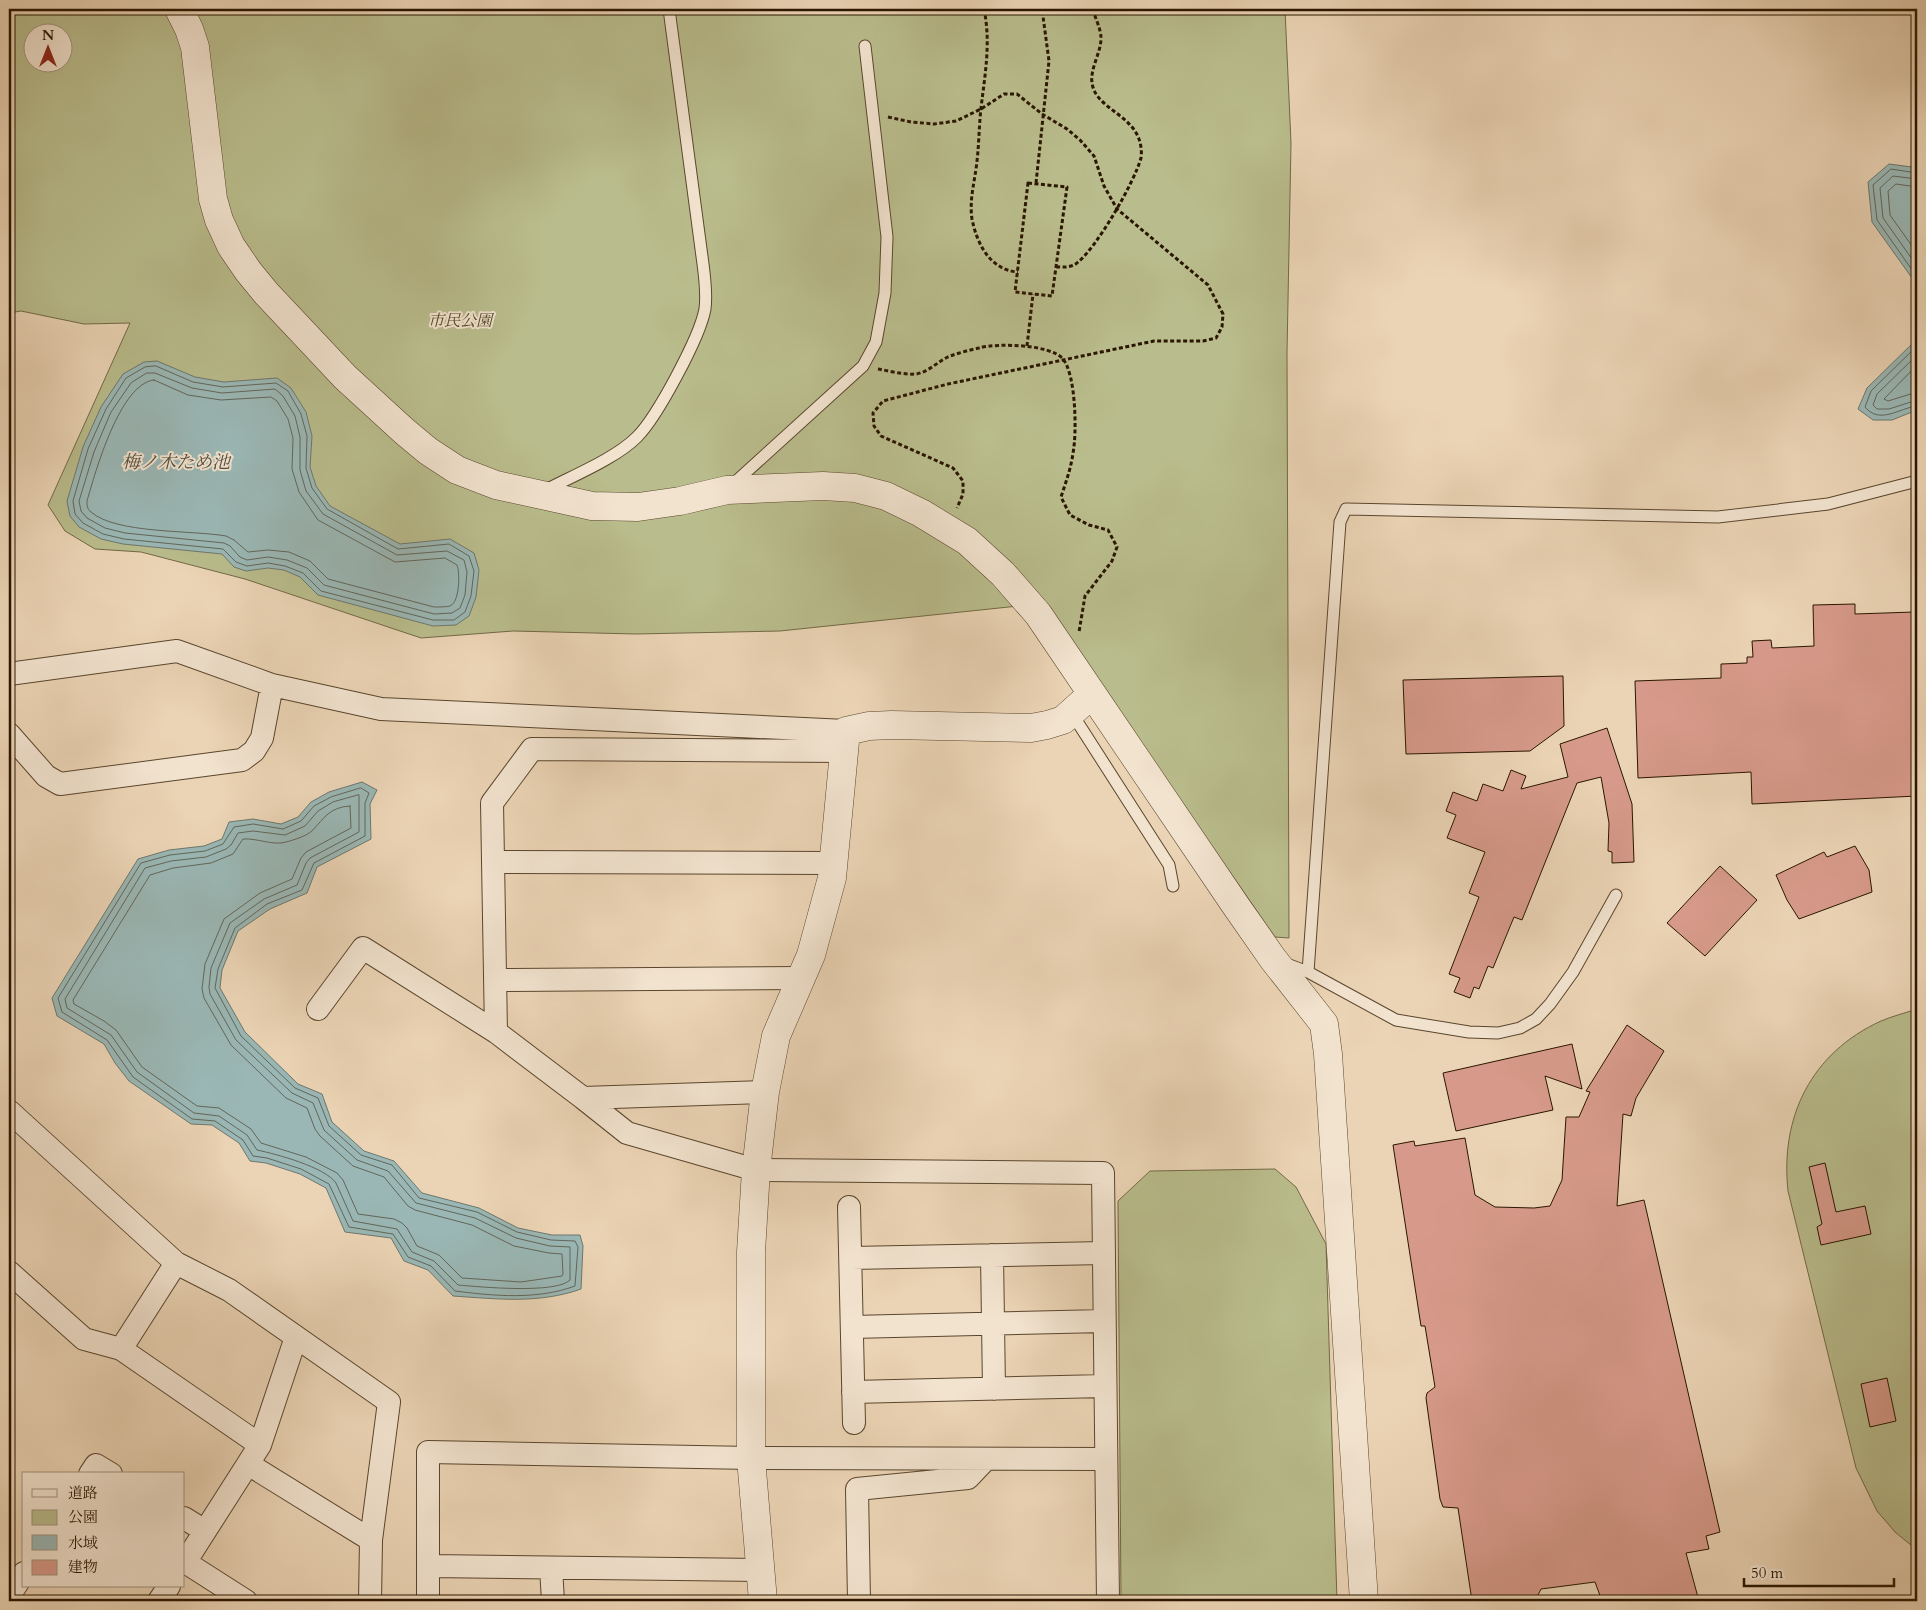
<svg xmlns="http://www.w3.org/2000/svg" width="1926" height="1610" font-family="Cardo,'Noto Serif JP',serif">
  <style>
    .green { fill: #b9bc8c; stroke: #726946; fill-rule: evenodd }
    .water { fill: #9ab7b5; stroke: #6d776d }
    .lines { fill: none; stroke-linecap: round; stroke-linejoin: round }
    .shore { stroke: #62665a; stroke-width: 1 }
    .building { fill: #d79a8a; stroke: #2a1600 }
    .service-casing { stroke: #5a462d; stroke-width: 13 }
    .minor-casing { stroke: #5a462d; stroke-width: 24 }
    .tertiary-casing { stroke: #5a462d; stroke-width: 29 }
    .path { stroke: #2a1600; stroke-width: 3; stroke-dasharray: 4 2.5; stroke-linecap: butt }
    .service { stroke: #f2e3cf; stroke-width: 11 }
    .minor { stroke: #f2e3cf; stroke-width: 22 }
    .tertiary { stroke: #f2e3cf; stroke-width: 28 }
    .labels { text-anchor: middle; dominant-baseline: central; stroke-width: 4; stroke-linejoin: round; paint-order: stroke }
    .park-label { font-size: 16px; font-style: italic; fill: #55482a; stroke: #f2e3cf }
    .water-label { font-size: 18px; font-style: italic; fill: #514e3f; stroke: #f2e3cf }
  </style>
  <rect width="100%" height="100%" fill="#ebd4b5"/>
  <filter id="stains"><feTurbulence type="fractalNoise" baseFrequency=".004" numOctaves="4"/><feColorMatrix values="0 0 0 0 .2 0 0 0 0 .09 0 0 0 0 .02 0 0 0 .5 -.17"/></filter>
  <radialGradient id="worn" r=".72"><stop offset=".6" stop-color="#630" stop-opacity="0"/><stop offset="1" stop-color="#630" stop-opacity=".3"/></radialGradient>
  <path class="green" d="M9,9H1285L1291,143L1287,353L1289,938L1275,937L1101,687L1047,603L780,631L636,634L513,631L421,638L245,579L141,552L95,549L65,531L48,505L130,323L84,324L21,311L9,313ZM32,32H62V62H32Z
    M1917,1009V1550L1895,1532L1877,1511L1856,1468L1788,1191C1780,1117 1811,1053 1881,1021C1893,1016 1905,1013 1917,1009Z
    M1275,1169L1296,1187L1326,1244L1337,1601H1121L1118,1201L1150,1171Z"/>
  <path class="water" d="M1889,164L1912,167L1917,169V285L1872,222L1868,182Z
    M1917,339V410L1892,420H1873L1858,409L1867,388Z
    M157,361L195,377L224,382L277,378L291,388L306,412L312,436L310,467L316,486L330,506L400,544L450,539L474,553L479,570L476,597L469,616L456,625L433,626L318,595L300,577L284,570L268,568L246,571L234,567L222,554L123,544L101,539L79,527L70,516L67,501L83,447L101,407L123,374L144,362Z
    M362,782L377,790L370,804L371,839L317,867L307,893L270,909L238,931L222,970L220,988L245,1032L298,1084L322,1094L332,1122L364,1151L394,1161L422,1193L479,1208L518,1228L552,1235H580L583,1246L581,1289C539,1304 497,1299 453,1296L428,1270L404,1261L391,1238L345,1232L326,1188L300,1174L266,1163L250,1161L239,1143L212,1125L191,1124L129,1081L115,1063L104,1044L57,1016L52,998L138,859L169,850L204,846L222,839L229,822L253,819L281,824L298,817L311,802L329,792Z"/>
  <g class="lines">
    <path class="shore" d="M1917,173L1891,169L1873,185L1877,220L1917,277
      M1917,179L1893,176L1880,188L1883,218L1917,266
      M1917,187L1896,184L1888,191L1890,215L1917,253
      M1917,346L1871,391L1865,407C1880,425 1899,408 1917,406
      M1917,355L1877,394L1873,405L1877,409H1889L1917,400
      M1917,365L1884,399L1888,401L1917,392
      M156,366L193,382L223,387L276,383L288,391L301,414L307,436L306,468L312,488L327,509L398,549L449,544L469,556L474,571L471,596L465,612L454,620H433L321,591L303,573L285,566L268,563L247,566L236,562L223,549L124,539L103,534L83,523L75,514L73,501L88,449L106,409L126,378L145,367Z
      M147,373H155L192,388L222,393L275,389L283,396L295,416L300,437V470L306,491L323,514L397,555L447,551L464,560L467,572L465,595L460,608L452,613L434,614L324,585L307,568L287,560L268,557L247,560L240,557L230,546L224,543L125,533L105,528L87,518L81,511L79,501L94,452L111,412L131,383Z
      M154,380L188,395L221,400L271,397L277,401L288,419L293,438L292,469L299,492L318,520L395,562L445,558L457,565C460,572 460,602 450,606C446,607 439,607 434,607L328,579L310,561L289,552L268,550L248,552L234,540L226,536C192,530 116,534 91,512C87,509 87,505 87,501C95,473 120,383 154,380Z
      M361,788L369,793L365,803V836L314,863L302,890L267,904L235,928L218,969L215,988L241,1036L295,1088L318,1098L329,1126L361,1155L392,1165L419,1198L477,1212L517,1232L551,1240L575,1241L578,1247L575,1286C537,1300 494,1296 455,1291L431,1266L408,1257L393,1234L349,1227L329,1184L301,1169L267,1158L253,1156L243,1140L215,1121L192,1119L133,1077L107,1040L62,1012L58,998L141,863L170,855L205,851L223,844L234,827L253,824L283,829L301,821L314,806L331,797Z
      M359,795V832L310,858L306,863L297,885L264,899L230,923L211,968L209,987L210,994L236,1040L292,1093L313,1103L324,1130L357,1160L388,1171L416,1203L475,1218L516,1238L550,1246L570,1247V1280C556,1294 480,1287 458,1285L434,1261L412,1252L397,1229L353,1221L336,1183C325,1167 276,1154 257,1150L247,1135L219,1116L194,1113L137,1072L111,1035L67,1008L65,999L145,868L171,861L206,857L226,849L231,845L238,833L253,831L285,835L305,826L318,811L333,802Z
      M350,806L351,828L306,852L301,858L292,879L260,893L224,919L205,964L202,989L204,998L231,1045L286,1098L307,1108L315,1129L320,1136L353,1166L384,1177L408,1206L415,1210L472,1225L514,1246L549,1253L562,1254L563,1274L562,1276L521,1282L462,1278L439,1255L417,1246L407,1228L402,1223L394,1219L358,1214L343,1180L337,1173L306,1157L261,1143L251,1129L219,1108L197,1106L142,1067L116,1030L104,1021L74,1004L73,1000L150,875L173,868L211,863L233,854L243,839C258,838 273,846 286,842C294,840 306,836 312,831C324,818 330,807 350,806Z"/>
  </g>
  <path class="building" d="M1855,604V614L1914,612L1916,642H1917V796L1752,804L1751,772L1638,778L1635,681L1721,678V664L1747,663V657H1753L1752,641L1771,640L1772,648L1814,646L1813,605Z
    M1563,676L1564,726L1530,751L1406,754L1403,680Z
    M1607,728L1632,804L1634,862L1612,863V852L1608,851L1609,823L1601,777L1577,783L1522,920L1514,917L1493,968L1488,966L1479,989L1474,987L1470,998L1454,992L1460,978L1449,974L1479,897L1469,893L1485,852L1447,838L1456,815L1446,811L1453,792L1477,801L1483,784L1503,791L1511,770L1526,776L1521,789L1568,777L1560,744Z
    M1855,846L1869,870L1872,892L1799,919L1787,900L1776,875L1824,852L1827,857Z
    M1720,866L1757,900L1705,956L1667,923Z
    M1627,1025L1664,1051L1636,1098L1631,1116L1623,1114L1617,1206L1644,1200L1720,1532L1706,1536L1709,1549L1686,1553L1699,1601H1602L1595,1582L1541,1589L1535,1601H1472L1458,1508L1443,1507L1440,1499L1426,1398L1427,1393L1435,1387L1425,1326H1421L1393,1145L1414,1141L1415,1146L1465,1138L1475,1195L1495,1207L1534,1208L1550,1206L1562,1180L1566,1117H1579L1590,1092L1586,1091Z
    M1572,1044L1582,1089L1545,1076L1553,1110L1456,1131L1443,1073Z
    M1825,1163L1836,1212L1865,1206L1871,1234L1821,1245L1817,1227L1822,1224L1809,1167Z
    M1887,1378L1896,1421L1870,1427L1861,1384Z"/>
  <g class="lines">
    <g class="service-casing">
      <path id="service" d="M732,485L863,366L876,342L885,293L887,237L865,46
        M544,491C572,476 615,459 637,437C657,417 700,337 705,309C707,294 705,279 703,264L669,9
        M1071,712L1169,865L1173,886
        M1284,963L1308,972L1396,1020L1469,1032L1498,1033L1520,1028L1536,1019L1550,1004L1573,972L1616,895
        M1308,972L1340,522L1346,509L1718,517L1828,504L1917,481"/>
    </g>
    <g class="minor-casing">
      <path id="minor" d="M9,674L177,651L272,685L381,709L846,731
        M9,734L46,776L60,784L242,760L254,751L262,738L272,685
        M493,862L834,863
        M495,980L801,978
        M318,1009L363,948L496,1032
        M765,1092L583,1098L496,1032L492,803L532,749L844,751
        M583,1098L627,1133L756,1170L1103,1173L1108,1601
        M9,1111L176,1263L229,1290L389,1402L371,1540
        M849,1207L854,1423
        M992,1255L994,1389
        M851,1258L1104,1253
        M9,1272L84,1339L121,1349L260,1445L184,1564
        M852,1327L1104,1321
        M121,1349L176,1263
        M853,1392L1105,1386
        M260,1445L296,1337
        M248,1464L371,1540L370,1601
        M90,1474L96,1465L111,1474
        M184,1518L205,1531
        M185,1562L246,1601
        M428,1566L761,1570
        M551,1568L553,1601
        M9,1596L24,1573
        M159,1601L169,1586
        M428,1601V1452L751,1458L1106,1459
        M859,1601L857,1489L968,1478L986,1459"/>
    </g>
    <g class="tertiary-casing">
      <path id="tertiary" d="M179,9L189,29L195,47L213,199L219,220L231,246L248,271L266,293L345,377L404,431L428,451L457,470L496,485L592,506L638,507L680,501L727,490L823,486L855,488L886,496L921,513L967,541L1003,574L1038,614L1236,906L1273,959L1324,1024L1328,1054L1364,1601
        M763,1601L751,1458V1252L756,1170L765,1092L776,1036L811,955L832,878L846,731L869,726L892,725L1031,728L1047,725L1063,720L1091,695"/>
    </g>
    <path class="path" d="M984,9C991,43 985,74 981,108C979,126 979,144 977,161C975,181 969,199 972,219C977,244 990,270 1018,272
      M9,29H13
      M888,117L911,122L934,124L956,121L981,109L1004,94H1017L1042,114L1067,129L1080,140L1094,156L1104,186L1117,209L1208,285L1223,314L1222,327L1216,338L1203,341H1154L948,384L883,401L873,413L874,426L881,436L953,468L963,481V494L957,508
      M1028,183L1067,187L1052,296L1015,292Z
      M1036,183L1049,61L1042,9
      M1056,267C1064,267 1072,268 1078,262C1097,247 1134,183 1141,158C1142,153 1141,144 1139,139C1130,114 1095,107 1092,83C1090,68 1101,53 1101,38C1101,29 1095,18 1093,9
      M1027,346L1033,294
      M878,369C890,371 904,375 916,374C929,372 938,361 950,356C959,353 969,350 979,348C997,343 1050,344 1063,359C1076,375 1077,433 1073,453C1071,468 1066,482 1061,497L1070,515L1089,525L1108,530L1117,547L1112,561L1085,596L1079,632"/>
    <use href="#service" class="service"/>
    <use href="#minor" class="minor"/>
    <use href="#tertiary" class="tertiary"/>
  </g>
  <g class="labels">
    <g class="park-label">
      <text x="460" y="321">市民公園</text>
    </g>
    <g class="water-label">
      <text x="176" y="462">梅ノ木ため池</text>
    </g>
  </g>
  <rect width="1926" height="1610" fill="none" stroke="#ebd4b5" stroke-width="30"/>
  <rect x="10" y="10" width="1906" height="1590" fill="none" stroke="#2a1600" stroke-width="2.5"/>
  <rect x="15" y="15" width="1896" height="1580" fill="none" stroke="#2a1600"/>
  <rect x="22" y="1472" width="162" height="115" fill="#f2e3cf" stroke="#a2917c"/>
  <rect x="32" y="1489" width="25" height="8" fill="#f2e3cf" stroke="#a2917c"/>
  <text x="68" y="1498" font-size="15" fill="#2a1600">道路</text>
  <rect x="32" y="1510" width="25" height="15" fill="#b9bc8c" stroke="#a2917c"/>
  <text x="68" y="1522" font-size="15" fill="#2a1600">公園</text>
  <rect x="32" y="1535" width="25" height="15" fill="#9ab7b5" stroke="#a2917c"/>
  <text x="68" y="1548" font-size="15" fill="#2a1600">水域</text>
  <rect x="32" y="1560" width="25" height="15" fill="#d79a8a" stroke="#a2917c"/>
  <text x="68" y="1572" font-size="15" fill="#2a1600">建物</text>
  <g transform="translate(48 48)"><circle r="24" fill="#f2e3cf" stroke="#a2917c"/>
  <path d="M0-4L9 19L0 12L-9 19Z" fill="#8f2418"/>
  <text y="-8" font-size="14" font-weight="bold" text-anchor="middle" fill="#2a1600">N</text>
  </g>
  <path d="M1744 1578v8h150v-8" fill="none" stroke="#2a1600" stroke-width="2.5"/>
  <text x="1751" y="1578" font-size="15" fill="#2a1600" stroke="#f2e3cf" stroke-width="4" paint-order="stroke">50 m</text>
  <rect width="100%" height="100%" filter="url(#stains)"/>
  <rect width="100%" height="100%" fill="url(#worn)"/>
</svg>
